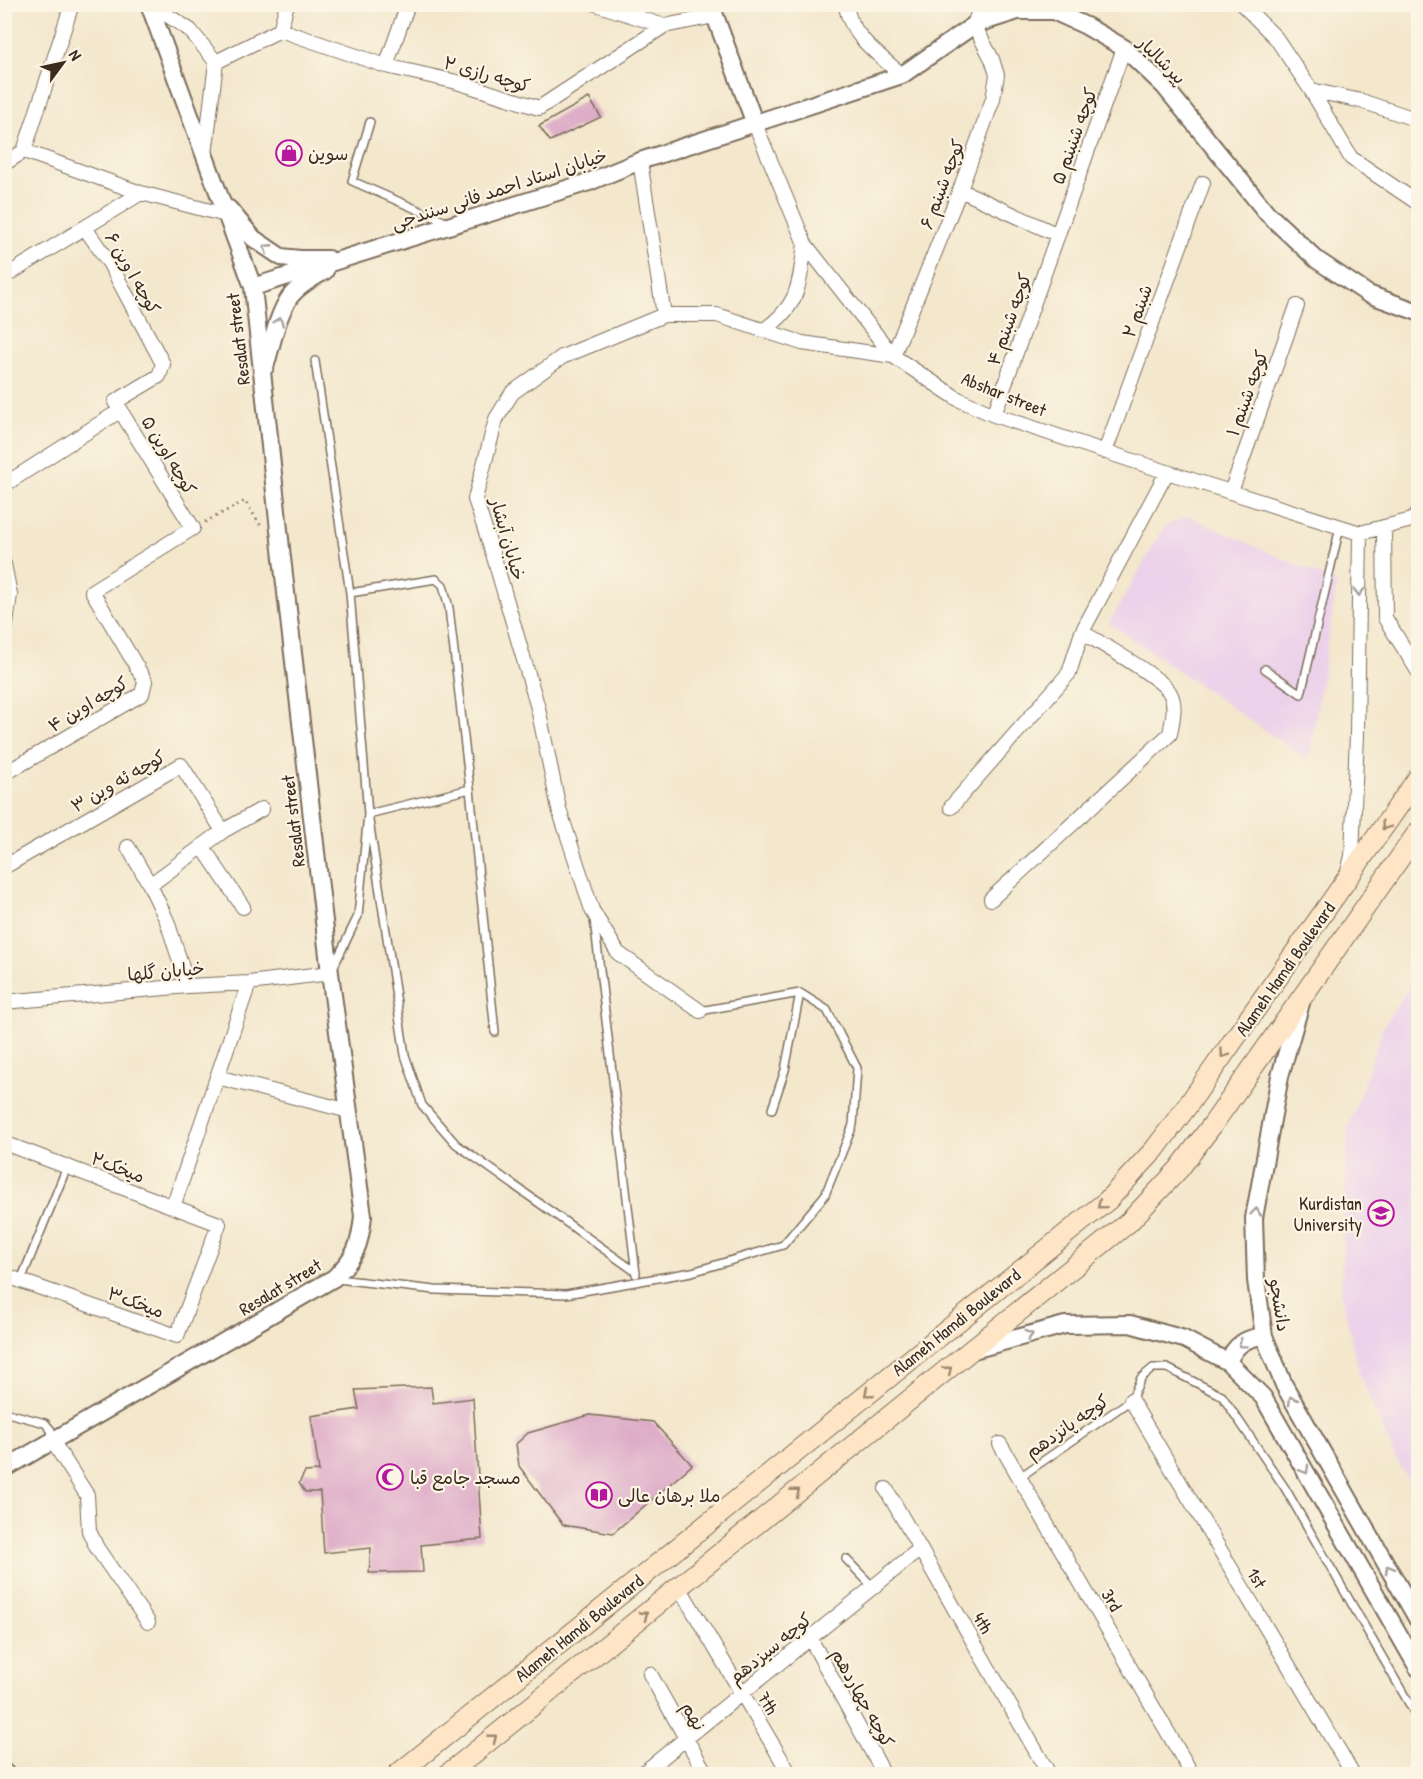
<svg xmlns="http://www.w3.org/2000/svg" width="1423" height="1779" font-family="'Patrick Hand','Playpen Sans Arabic',sans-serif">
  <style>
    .built { fill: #ecd1ea }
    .building { fill: #ddaac7 }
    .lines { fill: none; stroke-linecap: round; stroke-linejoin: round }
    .service-casing { stroke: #7b6c5b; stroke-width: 10 }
    .minor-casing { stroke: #7b6c5b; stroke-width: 16 }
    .tertiary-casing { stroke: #7b6c5b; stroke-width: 20 }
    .secondary-casing { stroke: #7b6c5b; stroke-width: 22 }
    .path { stroke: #7b6c5b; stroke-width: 3; stroke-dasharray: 1.5 4.5; stroke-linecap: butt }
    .service { stroke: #fff; stroke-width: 7 }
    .minor { stroke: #fff; stroke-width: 14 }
    .tertiary { stroke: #fff; stroke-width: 16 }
    .secondary { stroke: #fee5c5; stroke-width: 20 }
    .oneway { stroke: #a79f9a }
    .oneway2 { stroke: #9c8872 }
    .labels { text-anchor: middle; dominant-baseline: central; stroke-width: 4.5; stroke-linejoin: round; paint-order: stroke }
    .street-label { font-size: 18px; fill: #3b2a1e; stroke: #fcf5e5 }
    .poi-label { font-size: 18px; fill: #3b2a1e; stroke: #fcf5e5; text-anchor: start }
  </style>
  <rect width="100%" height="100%" fill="#fcf5e5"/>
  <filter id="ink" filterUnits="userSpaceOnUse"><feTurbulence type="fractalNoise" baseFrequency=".0167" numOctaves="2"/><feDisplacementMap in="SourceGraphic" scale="12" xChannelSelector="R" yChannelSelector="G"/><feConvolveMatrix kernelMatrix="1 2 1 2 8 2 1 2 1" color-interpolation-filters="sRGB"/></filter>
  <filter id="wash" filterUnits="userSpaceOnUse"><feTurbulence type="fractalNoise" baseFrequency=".008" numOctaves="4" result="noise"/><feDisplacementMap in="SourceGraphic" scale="24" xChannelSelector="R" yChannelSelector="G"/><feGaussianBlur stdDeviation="1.35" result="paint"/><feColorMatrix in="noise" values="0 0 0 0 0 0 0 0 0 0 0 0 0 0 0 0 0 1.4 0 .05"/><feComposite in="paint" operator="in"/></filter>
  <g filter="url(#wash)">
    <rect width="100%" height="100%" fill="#f3e7cc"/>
    <path class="built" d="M1188,516L1337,583L1309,761L1109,623L1165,526Z
      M1418,973V1497L1395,1457L1360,1376L1341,1294L1347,1132L1383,1027Z"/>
    <g id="blocks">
      <path class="building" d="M589,98L601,117L550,141L539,126Z
        M431,1387L433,1403L473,1398L482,1539L421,1545L423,1572L369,1573L371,1548L324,1553L320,1492H305L299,1483L305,1472L319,1471L311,1416L359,1409L355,1390Z
        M590,1415L653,1422L692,1465L613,1533L563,1525L519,1466L516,1444L528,1433Z"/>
    </g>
  </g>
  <g filter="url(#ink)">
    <use href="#blocks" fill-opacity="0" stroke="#7b6c5b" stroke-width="1.5"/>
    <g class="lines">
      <g class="service-casing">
        <path id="service" d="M370,122L352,181L448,223
          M315,361L350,593L368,814L358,916L333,968
          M350,593L436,579L443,585L449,608L470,789L495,1032
          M1265,669L1301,694L1340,527
          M470,789L368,814L405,1055L422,1105L456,1144L636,1272
          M594,919L636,1274
          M772,1109L785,1070L800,993
          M337,1279L435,1290L566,1294L692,1272L783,1245L825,1195L853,1125L857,1068L827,1010L800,993L700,1011
          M21,1280L67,1167
          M4,1412L45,1423L51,1430L53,1440
          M1020,1477L1131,1400L1141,1378L1153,1368H1167L1222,1396L1285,1488L1418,1719
          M846,1559L873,1587"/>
      </g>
      <g class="minor-casing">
        <path id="minor" d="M150,4L190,30L216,62L205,155
          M287,4L280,30L386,66L457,82L539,108L664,26
          M596,4L664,26L715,16
          M846,4C848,34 881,57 902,75
          M1242,4L1276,38L1311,90L1351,158L1418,203
          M216,62L280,30
          M386,66L408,4
          M1311,90L1361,101L1418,120
          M755,124L805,244L893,356L958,399L994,415L1167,472L1360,533L1412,520L1418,514
          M24,151L141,193
          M640,161L664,315
          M4,164L24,151L72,4
          M960,190L1058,235
          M4,277L141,193L226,215
          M764,330C800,305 799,284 805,244
          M994,415L1124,48
          M1105,452L1203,183
          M4,485L121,410
          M1231,492L1297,306
          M1384,527L1385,618L1418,671
          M4,564L10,594L4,639
          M4,774L142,694L145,681L92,591L193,528L115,402L159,376L163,364L110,264L85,228
          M951,807L1069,673L1082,632
          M202,846L243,907
          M128,847L150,885L167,921L188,986
          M4,867L181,765L223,831
          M1348,872L1352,856L1357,734L1360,533
          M150,885L223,831L262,809
          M991,899L1170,734C1172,721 1177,706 1170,693C1161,677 1101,644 1082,632L1167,472
          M4,1002L188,986L249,983L330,973
          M700,1011L618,953L592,910L559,809L538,708L493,554L475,499L496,419L512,393L562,357L664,315H717L802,343L893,356L960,190L993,99L997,75L992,59L974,25L981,4
          M217,1077L349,1111
          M4,1143L219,1224L177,1336L4,1275
          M173,1207L249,983
          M1131,1400L1353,1774
          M53,1442L87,1495L89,1531L97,1548L148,1622
          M1000,1444L1192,1774
          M886,1489L1049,1774
          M679,1587L790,1774
          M810,1638L884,1774
          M650,1674L706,1774
          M642,1774L920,1549"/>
      </g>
      <g class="tertiary-casing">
        <path id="tertiary" d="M713,4L715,16L755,124
          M229,209L253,238L281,257L300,259H328
          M253,287L589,182L640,161L902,75L974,25L1018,11H1053L1086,26L1124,48L1164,86L1267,213L1317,260L1368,294L1418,312
          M265,367C272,345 276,319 288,300C294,289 314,277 325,271
          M1301,1003L1280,1076L1254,1218L1256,1280L1264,1336L1284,1385L1418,1620
          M973,1350L1065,1325L1130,1324L1184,1339L1228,1362L1263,1397L1418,1668
          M1228,1362C1235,1345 1245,1338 1264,1336
          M4,1469L334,1278C356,1256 360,1246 363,1216L330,973L282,558L253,287L149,4
          M4,1772L6,1774"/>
      </g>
      <g class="secondary-casing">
        <path id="secondary" d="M398,1774L1108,1200L1155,1149L1188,1105L1418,778
          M448,1774L1129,1222L1179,1169L1213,1124L1418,832"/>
      </g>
      <path class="path" d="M205,522L245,501L261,526"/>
      <use href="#service" class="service"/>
      <use href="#minor" class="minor"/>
      <use href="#tertiary" class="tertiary"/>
      <use href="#secondary" class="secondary"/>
    </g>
    <defs><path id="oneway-chevron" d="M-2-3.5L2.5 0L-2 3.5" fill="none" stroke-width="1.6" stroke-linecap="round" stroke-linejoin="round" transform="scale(1.5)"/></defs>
    <g class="oneway">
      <use href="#oneway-chevron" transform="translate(267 248) rotate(-147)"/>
      <use href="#oneway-chevron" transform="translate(279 321) rotate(-70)"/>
      <use href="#oneway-chevron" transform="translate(1359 592) rotate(91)"/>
      <use href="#oneway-chevron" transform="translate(1256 1212) rotate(-83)"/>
      <use href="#oneway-chevron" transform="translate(1029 1335) rotate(-16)"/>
      <use href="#oneway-chevron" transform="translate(1242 1344) rotate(145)"/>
      <use href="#oneway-chevron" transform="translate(1292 1400) rotate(-120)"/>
      <use href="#oneway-chevron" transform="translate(1305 1470) rotate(60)"/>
      <use href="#oneway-chevron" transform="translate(1389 1569) rotate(-120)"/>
    </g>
    <g class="oneway2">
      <use href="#oneway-chevron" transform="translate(1385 826) rotate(125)"/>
      <use href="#oneway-chevron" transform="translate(1224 1054) rotate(125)"/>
      <use href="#oneway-chevron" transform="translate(1101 1205) rotate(140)"/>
      <use href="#oneway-chevron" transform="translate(948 1370) rotate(-39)"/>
      <use href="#oneway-chevron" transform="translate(868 1393) rotate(141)"/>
      <use href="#oneway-chevron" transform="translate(796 1492) rotate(-39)"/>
      <use href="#oneway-chevron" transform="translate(644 1615) rotate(-39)"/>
      <use href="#oneway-chevron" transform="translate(493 1738) rotate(-39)"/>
    </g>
  </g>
  <defs>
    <g id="shop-ring" transform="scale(1.35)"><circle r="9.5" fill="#fcf5e5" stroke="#b5179e" stroke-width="1.5"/><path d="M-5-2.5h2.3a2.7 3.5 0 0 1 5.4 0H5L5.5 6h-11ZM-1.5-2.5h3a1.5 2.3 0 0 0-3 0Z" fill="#b5179e"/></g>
    <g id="university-ring" transform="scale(1.35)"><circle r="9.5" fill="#fcf5e5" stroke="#b5179e" stroke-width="1.5"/><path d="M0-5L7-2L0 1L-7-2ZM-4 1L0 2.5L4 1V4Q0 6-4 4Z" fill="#b5179e"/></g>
    <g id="mosque-ring" transform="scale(1.35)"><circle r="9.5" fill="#fcf5e5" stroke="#b5179e" stroke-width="1.5"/><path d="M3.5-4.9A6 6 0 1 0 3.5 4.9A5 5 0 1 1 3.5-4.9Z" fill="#b5179e"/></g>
    <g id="library-ring" transform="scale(1.35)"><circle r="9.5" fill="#fcf5e5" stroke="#b5179e" stroke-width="1.5"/><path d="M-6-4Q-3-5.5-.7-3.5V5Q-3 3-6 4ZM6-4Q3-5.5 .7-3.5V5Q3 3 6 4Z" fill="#b5179e"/></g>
  </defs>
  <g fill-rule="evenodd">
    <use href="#shop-ring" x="289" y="153"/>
    <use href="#university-ring" x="1381" y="1213"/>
    <use href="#mosque-ring" x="390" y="1477"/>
    <use href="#library-ring" x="599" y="1495"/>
  </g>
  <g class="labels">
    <g class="street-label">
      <text transform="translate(1162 60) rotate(45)">پیرشالیار</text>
      <text transform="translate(487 74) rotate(16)">کوچه رازی ۲</text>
      <text transform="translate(1074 136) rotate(-70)">کوچه شنبنم ۵</text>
      <text transform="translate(942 184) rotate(-69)">کوچه شبنم ۶</text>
      <text transform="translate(499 189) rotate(-18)">خیابان استاد احمد فانی سنندجی</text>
      <text transform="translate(133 273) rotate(60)">کوچه ا وین ۶</text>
      <text transform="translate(1137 311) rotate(-70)">شبنم ۲</text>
      <text transform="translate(1009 319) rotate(-70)">کوچه شبنم ۴</text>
      <text transform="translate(238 339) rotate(-97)">Resalat street</text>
      <text transform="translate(1247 393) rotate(-70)">کوچه شبنم ۱</text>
      <text transform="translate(1004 394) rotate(22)">Abshar street</text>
      <text transform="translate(169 455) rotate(59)">کوچه اوین ۵</text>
      <text transform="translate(508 539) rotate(74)">خیابان آبشار</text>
      <text transform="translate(88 704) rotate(-31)">کوچه اوین ۴</text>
      <text transform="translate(118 781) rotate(-30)">کوچه ئه وین ۳</text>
      <text transform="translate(293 821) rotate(-97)">Resalat street</text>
      <text transform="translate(1285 969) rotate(-55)">Alameh Hamdi Boulevard</text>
      <text transform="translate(166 971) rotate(-5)">خیابان گلها</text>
      <text transform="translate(118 1167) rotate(21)">میخک۲</text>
      <text transform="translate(280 1287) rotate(-31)">Resalat street</text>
      <text transform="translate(136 1302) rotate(20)">میخک۳</text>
      <text transform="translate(1280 1305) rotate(81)">دانشجو</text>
      <text transform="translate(956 1322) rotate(-39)">Alameh Hamdi Boulevard</text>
      <text transform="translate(1067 1426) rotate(-35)">کوچه پانزدهم</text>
      <text transform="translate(1257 1578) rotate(59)">1st</text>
      <text transform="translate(1112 1600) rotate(60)">3rd</text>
      <text transform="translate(983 1623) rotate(60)">4th</text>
      <text transform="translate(579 1628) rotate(-39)">Alameh Hamdi Boulevard</text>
      <text transform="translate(770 1648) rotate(-39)">کوچه سیزدهم</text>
      <text transform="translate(863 1698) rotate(61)">کوچه چهاردهم</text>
      <text transform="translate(768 1703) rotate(59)">7th</text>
      <text transform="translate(694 1716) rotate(61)">نهم</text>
    </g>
    <g class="poi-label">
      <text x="308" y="153">سوین</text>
      <text x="1362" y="1203" text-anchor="end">Kurdistan<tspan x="1362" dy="21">University</tspan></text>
      <text x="410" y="1477">مسجد جامع قبا</text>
      <text x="618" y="1495">ملا برهان عالی</text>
    </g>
  </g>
  <rect width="1423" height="1779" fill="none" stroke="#fcf5e5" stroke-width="24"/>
  <g transform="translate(63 63) rotate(57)" stroke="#fcf5e5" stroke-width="4.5" paint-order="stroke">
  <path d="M0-4.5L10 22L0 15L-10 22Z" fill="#3b2a1e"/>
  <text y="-9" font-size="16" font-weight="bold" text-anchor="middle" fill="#3b2a1e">N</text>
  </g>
</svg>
